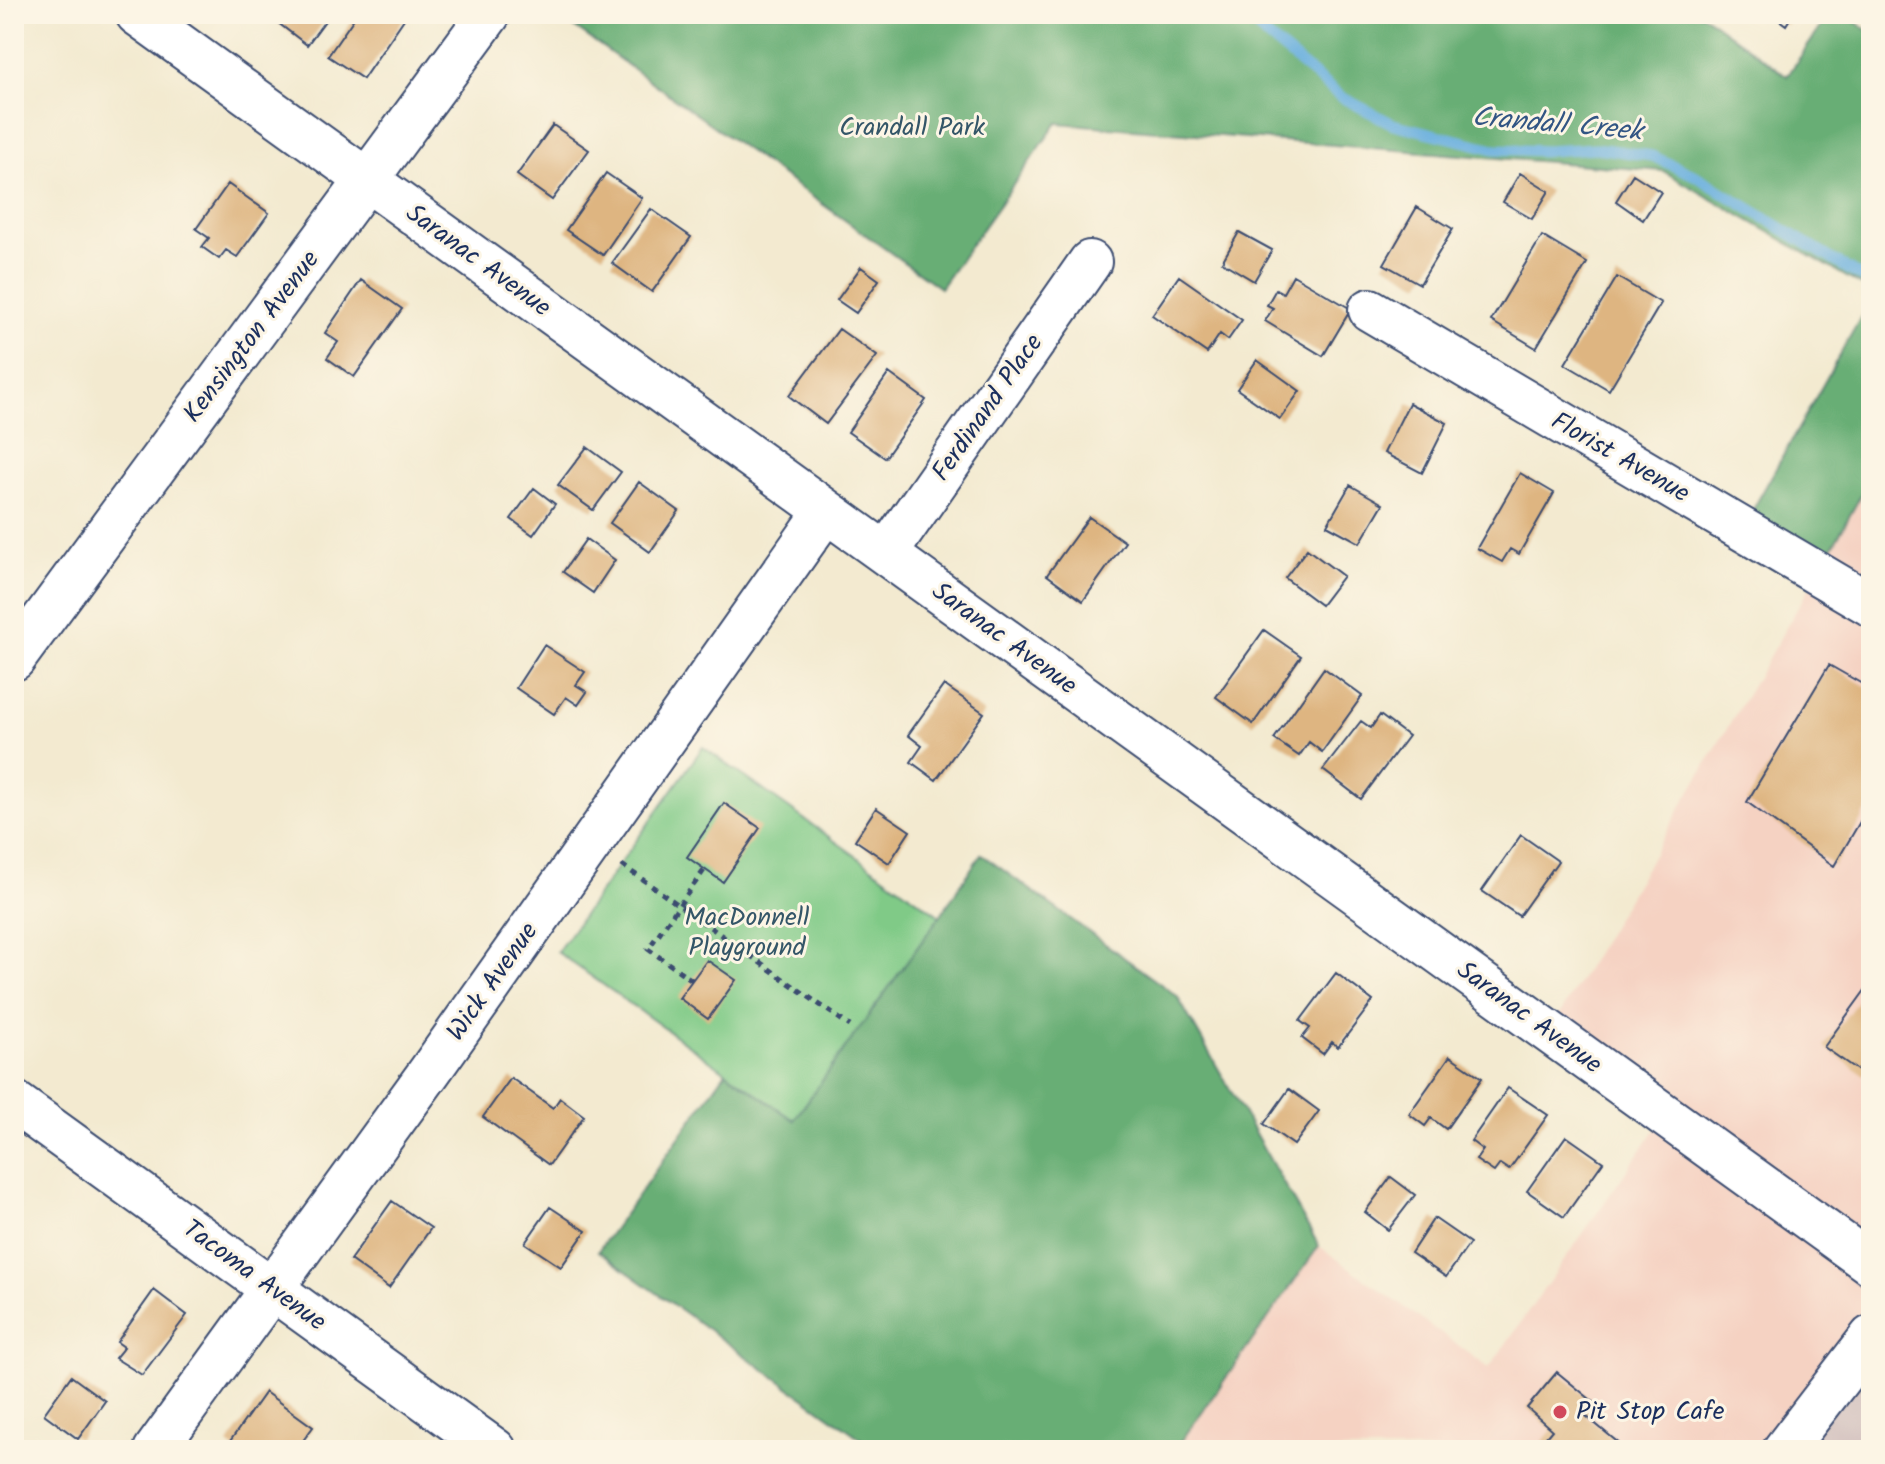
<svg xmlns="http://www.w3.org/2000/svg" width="1885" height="1464" font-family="Kalam,sans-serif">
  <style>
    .built { fill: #f5d2c2 }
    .industrial { fill: #d1bfbd }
    .green { fill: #80ca87; stroke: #4e7c72; stroke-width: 2 }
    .forest { fill: #68ae74; stroke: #426e69; stroke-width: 2 }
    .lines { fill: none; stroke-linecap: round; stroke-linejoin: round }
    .stream { stroke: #67afde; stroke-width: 11 }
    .building { fill: #deb581 }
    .minor-casing { stroke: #3b4b6f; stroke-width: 46 }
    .path { stroke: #3b4b6f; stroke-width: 5; stroke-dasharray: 6 6; stroke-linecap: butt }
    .minor { stroke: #fff; stroke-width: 42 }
    .poi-dot { fill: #d1495b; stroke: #fcf5e5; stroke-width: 3 }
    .labels { text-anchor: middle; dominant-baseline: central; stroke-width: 6; stroke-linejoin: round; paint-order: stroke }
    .park-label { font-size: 26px; fill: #345668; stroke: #fcf5e5 }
    .street-label { font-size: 26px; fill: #1b2f5e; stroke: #fcf5e5 }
    .poi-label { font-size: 26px; fill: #1b2f5e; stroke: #fcf5e5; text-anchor: start }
    .water-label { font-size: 28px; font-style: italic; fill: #325584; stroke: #fcf5e5 }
  </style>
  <rect width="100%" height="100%" fill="#fcf5e5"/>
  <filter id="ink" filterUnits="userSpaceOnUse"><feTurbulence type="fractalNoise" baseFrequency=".0125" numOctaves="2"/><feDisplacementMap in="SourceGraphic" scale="16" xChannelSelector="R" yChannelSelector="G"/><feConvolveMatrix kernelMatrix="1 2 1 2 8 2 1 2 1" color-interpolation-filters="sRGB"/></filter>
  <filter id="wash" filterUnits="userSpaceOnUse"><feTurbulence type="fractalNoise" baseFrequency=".006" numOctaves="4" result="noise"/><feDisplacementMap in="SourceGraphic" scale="32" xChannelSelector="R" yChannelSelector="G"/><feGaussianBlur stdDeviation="1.8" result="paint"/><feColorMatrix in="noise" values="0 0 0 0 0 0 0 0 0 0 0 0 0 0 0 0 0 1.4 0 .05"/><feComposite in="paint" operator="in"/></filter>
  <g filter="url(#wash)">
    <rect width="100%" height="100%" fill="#f3ead0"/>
    <path class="built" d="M1871,477V1337L1784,1450H1175L1319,1246L1489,1368L1665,1116L1549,1033L1818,573Z"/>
    <path class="industrial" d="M1871,1337V1450H1785Z"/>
    <path class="green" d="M703,747L940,916L794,1120L557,952Z"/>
    <path class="forest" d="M556,14H1702L1787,76L1830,14H1844L1871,33V291L1663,171L1057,123L940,288Z
      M1871,299V477L1818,573L1742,529Z
      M981,854L1177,996L1319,1246L1175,1450H877L598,1251L726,1072L794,1120L940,916Z"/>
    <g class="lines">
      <path class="stream" d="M1244,14L1262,32L1341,97L1393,124L1494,149L1547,151L1596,148L1652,156L1696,176L1871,283"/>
    </g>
    <g id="blocks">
      <path class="building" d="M277,14H330L307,45L273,19Z
        M357,14H398L404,19L363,79L328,56Z
        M1771,14H1793L1786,25Z
        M553,125L589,150L552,200L517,175Z
        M606,173L642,198L603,255L566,230Z
        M1520,173L1549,191L1532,219L1503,202Z
        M1633,174L1661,192L1643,220L1616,201Z
        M228,184L269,213L237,257L226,250L219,259L202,247L209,238L196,229Z
        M1417,207L1453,229L1420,284L1384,264Z
        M651,209L691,237L652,292L612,263Z
        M1239,232L1272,250L1254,281L1222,262Z
        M1542,236L1587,263L1536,348L1491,321Z
        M861,267L879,280L856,313L837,300Z
        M1293,275L1351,309L1323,356L1265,321L1273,308L1267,305L1276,289L1283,293Z
        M1179,276L1242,320L1228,340L1220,334L1207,353L1152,315Z
        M1617,277L1661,303L1609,390L1565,364Z
        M361,280L402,309L354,377L327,358L338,342L325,333Z
        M839,329L877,356L826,424L789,396Z
        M1257,360L1300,391L1280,419L1237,389Z
        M889,373L926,400L885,458L848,432Z
        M1409,403L1447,423L1422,473L1384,453Z
        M587,447L621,472L593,510L558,485Z
        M1520,473L1554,493L1519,554L1510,549L1502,562L1477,548Z
        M639,482L679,511L650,552L610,523Z
        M1350,485L1383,504L1360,543L1327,525Z
        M534,488L555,504L533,535L511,519Z
        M1089,517L1125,542L1083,601L1047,575Z
        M586,539L615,560L593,593L563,572Z
        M1307,549L1343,576L1321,605L1285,578Z
        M1264,630L1301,656L1253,724L1216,697Z
        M544,645L585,672L576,685L587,692L578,705L566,697L554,714L516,688Z
        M1829,665L1871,689V803L1834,866L1747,802Z
        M1324,668L1362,696L1322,752L1309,742L1299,756L1274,739Z
        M944,685L984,713L936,780L911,762L922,746L908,735Z
        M1380,715L1408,736L1361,799L1323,770L1361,721L1371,728Z
        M724,803L760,828L723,882L687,857Z
        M876,808L910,831L889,863L855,840Z
        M1521,835L1558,861L1519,916L1482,891Z
        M707,960L736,980L708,1019L679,998Z
        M1336,973L1373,1001L1338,1047L1332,1042L1323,1054L1302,1038L1310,1028L1300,1021Z
        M1871,982V1066L1864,1075L1824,1047Z
        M1450,1056L1482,1078L1446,1129L1431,1118L1425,1126L1409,1114Z
        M511,1078L553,1108L560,1098L584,1116L549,1165L483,1117Z
        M1508,1088L1548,1115L1509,1170L1500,1164L1494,1172L1476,1160L1483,1150L1471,1141Z
        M1289,1089L1319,1111L1294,1145L1264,1124Z
        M1566,1136L1603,1162L1564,1217L1527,1191Z
        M1391,1177L1415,1195L1388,1230L1365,1212Z
        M392,1201L431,1228L389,1288L350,1260Z
        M550,1207L586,1231L561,1267L525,1243Z
        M1434,1218L1470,1243L1446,1277L1411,1253Z
        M154,1290L187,1315L142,1375L115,1358L124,1347L117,1342Z
        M1557,1372L1596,1404L1586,1416L1627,1450H1535L1552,1430L1527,1408Z
        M71,1376L105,1401L78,1439L44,1414Z
        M265,1392L313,1427L296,1450H236L228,1444Z"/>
    </g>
  </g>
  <g filter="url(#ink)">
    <use href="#blocks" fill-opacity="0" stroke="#3b4b6f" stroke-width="2"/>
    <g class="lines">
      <g class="minor-casing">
        <path id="minor" d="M137,14L1871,1264
          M1370,310L1871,605
          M886,554L1090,262
          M14,659L489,14
          M14,1102L495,1450
          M155,1450L430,1071L826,511
          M1784,1450L1871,1337"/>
      </g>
      <path class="path" d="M622,865L850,1026
        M692,980L648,949L705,869"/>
      <use href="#minor" class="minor"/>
    </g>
  </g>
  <circle class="poi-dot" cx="1560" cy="1412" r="8"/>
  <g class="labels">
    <g class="park-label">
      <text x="912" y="128">Crandall Park</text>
      <text x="747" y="918">MacDonnell<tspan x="747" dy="30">Playground</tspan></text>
    </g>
    <g class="street-label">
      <text transform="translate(478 261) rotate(36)">Saranac Avenue</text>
      <text transform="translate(252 337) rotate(-53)">Kensington Avenue</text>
      <text transform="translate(988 408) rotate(-55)">Ferdinand Place</text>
      <text transform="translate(1620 458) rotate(30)">Florist Avenue</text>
      <text transform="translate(1004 639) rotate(36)">Saranac Avenue</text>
      <text transform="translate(493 982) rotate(-55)">Wick Avenue</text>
      <text transform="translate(1529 1018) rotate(36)">Saranac Avenue</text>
      <text transform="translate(254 1276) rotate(36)">Tacoma Avenue</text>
    </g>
    <g class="poi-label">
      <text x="1576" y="1412">Pit Stop Cafe</text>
    </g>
    <g class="water-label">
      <text transform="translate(1557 125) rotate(5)">Crandall Creek</text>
    </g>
  </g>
  <rect width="1885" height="1464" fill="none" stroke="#fcf5e5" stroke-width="48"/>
</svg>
